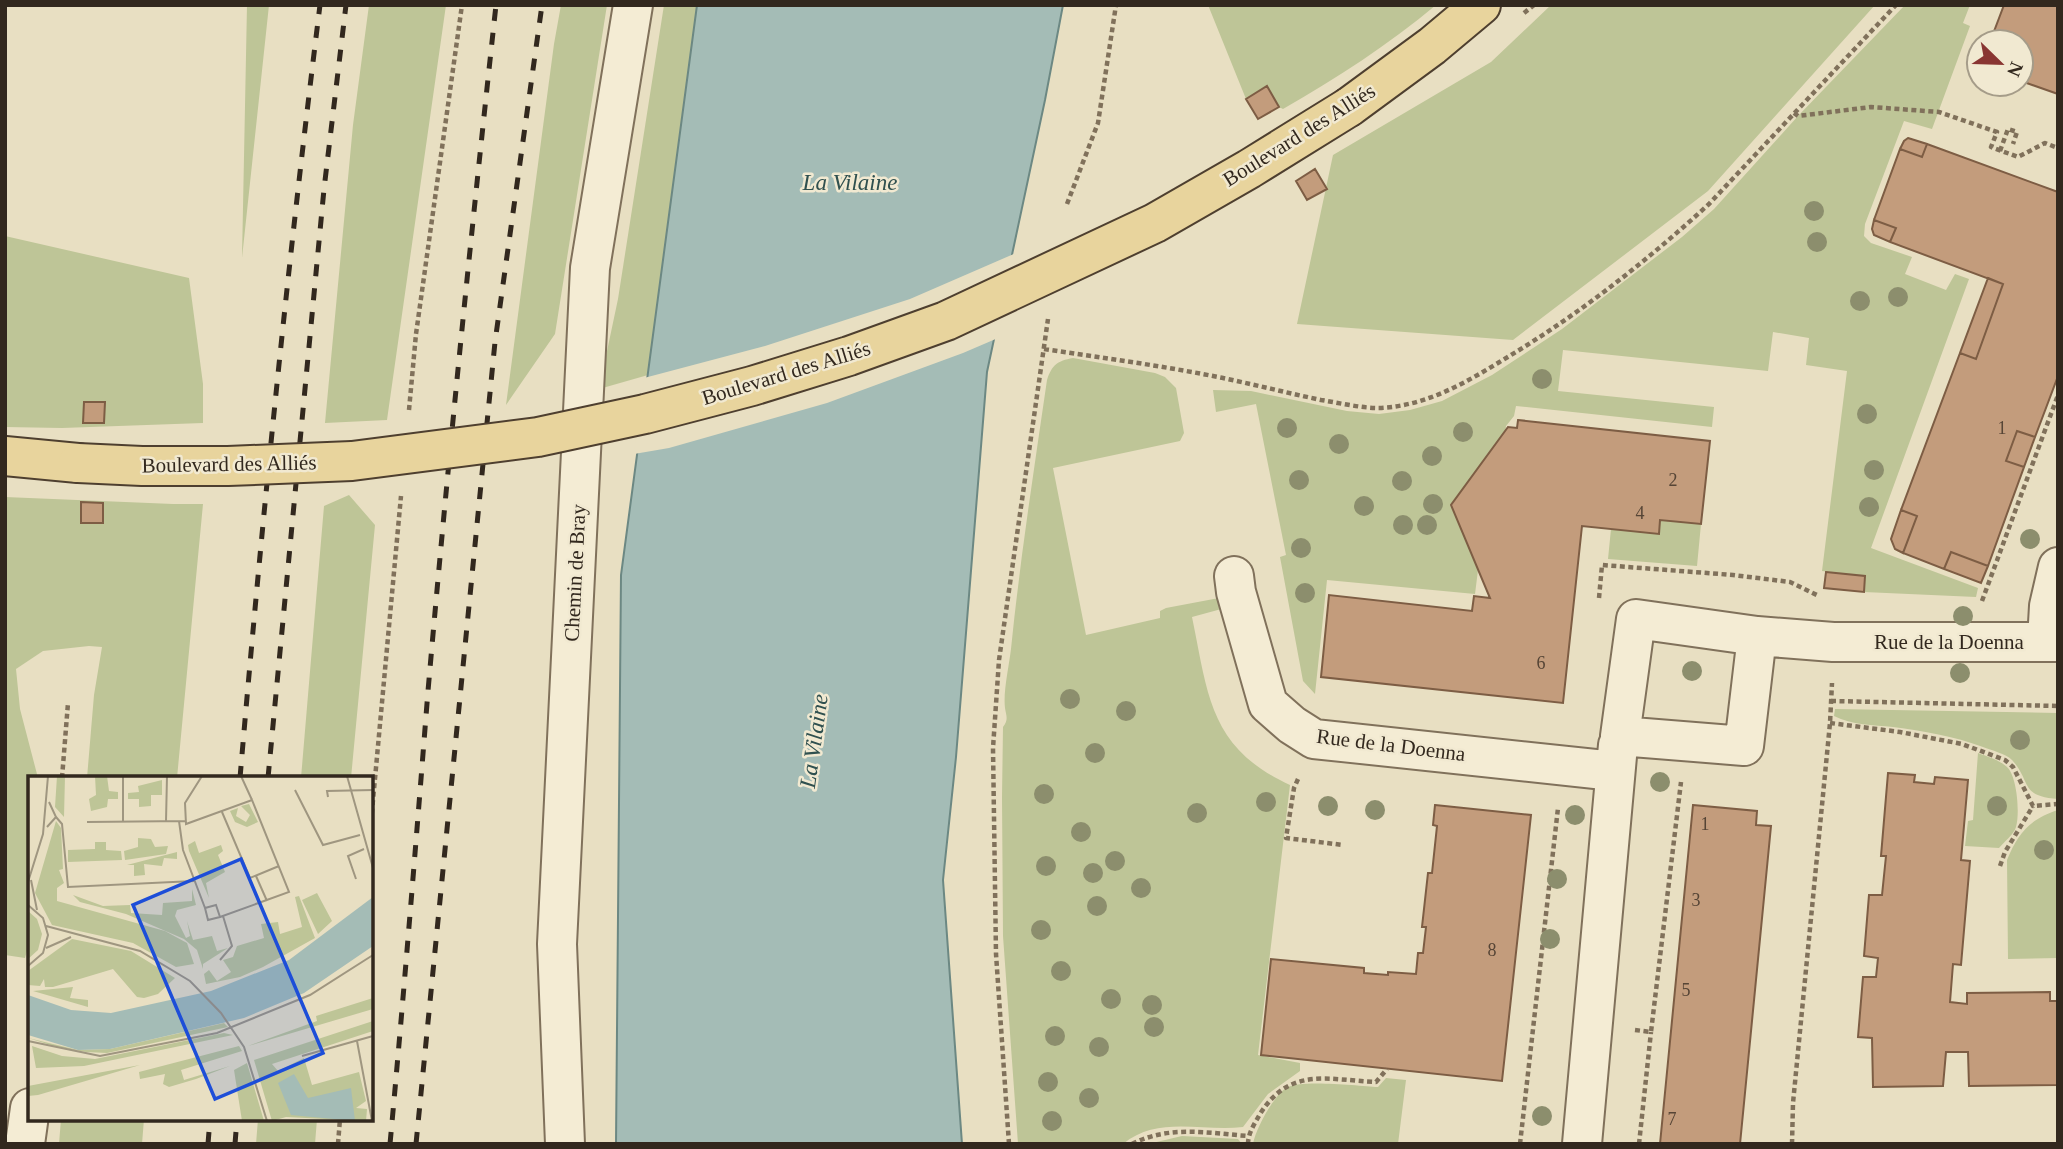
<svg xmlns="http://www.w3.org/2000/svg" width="2063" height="1149" font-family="Georgia,serif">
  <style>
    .green { fill: #bec597 }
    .water { fill: #a4bcb6; stroke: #6c8883; stroke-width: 2 }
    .pier { fill: #e8dfc2 }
    .building { fill: #c39c7c; stroke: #7d5d44; stroke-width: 2 }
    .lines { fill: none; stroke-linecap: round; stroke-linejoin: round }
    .minor-casing { stroke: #80715b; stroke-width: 42 }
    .major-casing { stroke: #4e3f2f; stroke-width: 42 }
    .path { stroke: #80715b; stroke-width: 4.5; stroke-dasharray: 5 3.5; stroke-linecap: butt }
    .minor { stroke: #f4ecd4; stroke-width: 38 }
    .major { stroke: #e8d49d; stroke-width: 38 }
    .rail { stroke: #32281e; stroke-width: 5; stroke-dasharray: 12 12; stroke-linecap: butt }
    .major-bridge-casing { stroke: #4e3f2f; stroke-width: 42; stroke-linecap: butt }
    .major-bridge { stroke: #e8d49d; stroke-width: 38 }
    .tree { fill: #8c8e6d }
    .labels { text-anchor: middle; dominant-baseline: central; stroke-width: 5; stroke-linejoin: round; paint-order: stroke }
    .number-label { font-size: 18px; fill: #564536 }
    .street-label { font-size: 21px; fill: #32281e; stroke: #f1e9d1 }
    .water-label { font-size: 23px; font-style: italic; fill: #2f504f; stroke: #f1e9d1 }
    .inset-road { fill: none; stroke: #9f9680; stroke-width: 2 }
    .view { fill: #1d4ed8; fill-opacity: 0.15; stroke: #1d4ed8; stroke-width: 3.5 }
    .inset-edge { fill: none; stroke: #32281e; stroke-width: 3.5 }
  </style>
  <rect width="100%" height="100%" fill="#e8dfc2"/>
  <path class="green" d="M247,5H269L242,258Z
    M369,5H446L387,420L325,423L353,125Z
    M561,5H607L555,334L506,405L554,44Z
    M664,5H697L648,375L599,389L618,299Z
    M1208,5H1436C1388,45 1337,78 1283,109L1279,107L1267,86L1246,99Z
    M1551,5H1875L1708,191L1513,340L1297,324L1333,155L1491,62Z
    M1905,5H1970L1963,23L1970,26L1932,129L1904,121L1865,224L1864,236L1871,243L1912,257L1905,274L1946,290L1955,274L1969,279L1871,548L1978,588L1976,597L1864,592L1865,576L1822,571L1847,371L1806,365L1809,338L1773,332L1768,371L1563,350L1558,391L1714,407L1712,427L1516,406L1514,416L1506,426L1494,515L1485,514L1475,594L1327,580L1315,694L1303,681L1280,557L1286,555L1256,404L1216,412L1213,390L1251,391L1347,411L1379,414L1410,410L1442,401L1492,375L1562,329L1682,237L1714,209L1798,116Z
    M5,236L189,278L203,384V423L62,428L5,427Z
    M1073,358L1155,373L1165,377L1176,388L1184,433L1180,441L1053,468L1086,635L1160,618V611L1166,608L1219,598L1225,608L1192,617C1208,694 1209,748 1290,785L1258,1055L1300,1063V1071L1268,1094L1243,1127C1202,1132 1158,1115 1123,1144H1018L1003,936L1002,797L1003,727C1009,720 1006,715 1005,708C1003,692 1009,666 1011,649C1020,559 1034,470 1047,380C1052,365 1057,361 1073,358Z
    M349,495L375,525L351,778H301L324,506Z
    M5,497L173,504H203L177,778H87L94,695L102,647L89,646L43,651L16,669L20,709L38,778H30V940L25,958L5,955Z
    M1660,520L1701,524L1697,566L1608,559L1611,529L1659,533Z
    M1835,709L2058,713V799C2019,796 2032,782 2012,760C2006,754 1991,750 1983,747C1954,736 1923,731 1893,727C1873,725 1852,725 1834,716Z
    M1978,753C1988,757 2000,760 2008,768C2017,778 2020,813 2016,827C2014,834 2004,842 1999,848L1965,846L1968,821L1973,820Z
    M2058,810V958L2008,959L2007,860C2018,833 2030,819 2058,810Z
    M1386,1078L1406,1080L1398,1144H1253C1256,1128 1273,1097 1286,1088C1300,1079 1359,1086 1378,1087Z
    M61,1119H144L142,1144H59Z
    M258,1119H317L315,1144H256Z
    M1182,1136L1238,1139L1242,1144H1148Z"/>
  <path class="water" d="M697,5H1063L1045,100L987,372L956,757L943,880L962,1144H616L621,575Z"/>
  <path class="pier" d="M1016,253L998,338L963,353L827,403L669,448L634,454L644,378L765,346L910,299Z"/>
  <path class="building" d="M2004,5H2058V94L2021,81V42H1990Z
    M1267,86L1279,107L1258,119L1246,99Z
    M1908,138L1927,144L1922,157L1900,149L1904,141Z
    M1927,144L2058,192V376L2035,437L2017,431L2006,461L2024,467L1988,566L1951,552L1944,569L1903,553L1917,516L1901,510L1960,353L1976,359L2003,284L1890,242L1896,228L1874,220L1900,149L1922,157Z
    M1315,169L1327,189L1307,200L1296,181Z
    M1874,220L1896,228L1890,242L1874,235L1872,229Z
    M1988,278L2003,284L1976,359L1960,353Z
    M84,402H105L104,423H83Z
    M1518,420L1710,441L1701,524L1660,520L1659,534L1582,526L1563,703L1321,677L1329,595L1472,611L1474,596L1490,598L1451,505L1508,427L1517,428Z
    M2017,431L2035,437L2024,467L2006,461Z
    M81,502L103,503V523H81Z
    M1901,510L1917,516L1903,553L1895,549L1891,539Z
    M1951,552L1988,566L1981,583L1944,569Z
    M1826,572L1865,576L1864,592L1824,588Z
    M1888,773L1915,775L1914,782L1934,784L1935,777L1968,780L1961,860L1970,861L1961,965L1953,964L1950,1002L1967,1004V993L2050,992V1001H2058V1085L1969,1086L1968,1052H1946L1943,1086L1873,1087L1872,1038L1858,1037L1863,977H1876L1878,958L1864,956L1869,895H1882L1886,856H1881Z
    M1435,805L1531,815L1502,1081L1261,1055L1271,959L1364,968V973L1388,975V972L1416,974L1418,953H1423L1426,927H1422L1428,873H1432L1437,826L1433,825Z
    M1693,805L1757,811L1756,825L1771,826L1740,1144H1660Z"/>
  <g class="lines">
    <g class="minor-casing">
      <path id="minor" d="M1234,576L1236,592L1268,704L1292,725L1314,739L1614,771
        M1636,619L1757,636L1744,746L1620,736Z
        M1757,636L1833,642H2058
        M2047,641L2049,606L2058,567
        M25,1144L30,1108
        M565,1144L557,944L590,268L633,5
        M1582,1144L1618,745"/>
    </g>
    <g class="major-casing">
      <path id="major" d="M1349,107L1432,46L1481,5
        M5,456L78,463"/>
    </g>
    <path class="path" d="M1524,13L1534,5
      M1794,113L1798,116L1871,107L1939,112L1997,132L1991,147L2018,157L2045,143L2058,148
      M2000,151L2008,129L2017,132L2013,144
      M1067,204L1098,123L1116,5
      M1044,349C1104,358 1164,366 1223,378C1256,385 1288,393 1321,400C1340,403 1360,408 1379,408C1429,406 1470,380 1511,355C1582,312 1648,260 1709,204L1896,5
      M409,410L416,334L462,5
      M1599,598L1602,565L1733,575L1790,582L1819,596
      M1982,601L2058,395
      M1831,701L2058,706
      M1830,723L1900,732L1962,744L2005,760L2013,767L2033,806L2058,804
      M62,778L68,703
      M1298,779L1294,788L1286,838L1343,845
      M371,822L401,496
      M2000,866L2005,852L2033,806
      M1635,1030L1651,1032L1681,782
      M338,1144L340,1119
      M1009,1144L996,954L993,748L999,660L1048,319
      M1132,1144C1169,1125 1208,1133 1248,1136
      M1248,1144C1248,1133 1255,1123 1260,1114C1290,1066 1328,1080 1376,1082L1387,1069
      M1520,1144L1558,808
      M1639,1144L1651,1032
      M1792,1144L1793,1103L1830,723L1832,683"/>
    <use href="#minor" class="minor"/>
    <use href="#major" class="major"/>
    <path class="rail" d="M240,778C262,520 288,262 320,5
      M268,778L324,189L346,5
      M208,1144L210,1119
      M235,1144L237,1119
      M390,1144C404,993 416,842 428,691C448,462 471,234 496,5
      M416,1144L495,342L542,5"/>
    <g class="major-bridge-casing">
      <path id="major-bridge" d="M78,463L142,466H228L352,461L538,437L645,414L752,386L849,356L946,321L1155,223L1249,169L1349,107"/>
    </g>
    <use href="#major-bridge" class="major-bridge"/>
  </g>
  <g class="tree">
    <circle cx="1814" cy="211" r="10"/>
    <circle cx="1817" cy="242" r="10"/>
    <circle cx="1898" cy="297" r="10"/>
    <circle cx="1860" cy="301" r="10"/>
    <circle cx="1542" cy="379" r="10"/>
    <circle cx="1867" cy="414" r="10"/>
    <circle cx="1287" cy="428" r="10"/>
    <circle cx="1463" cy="432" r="10"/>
    <circle cx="1339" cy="444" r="10"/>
    <circle cx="1432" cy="456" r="10"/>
    <circle cx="1874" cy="470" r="10"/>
    <circle cx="1299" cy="480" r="10"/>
    <circle cx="1402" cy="481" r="10"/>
    <circle cx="1433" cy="504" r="10"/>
    <circle cx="1364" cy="506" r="10"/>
    <circle cx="1869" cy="507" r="10"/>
    <circle cx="1403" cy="525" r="10"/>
    <circle cx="1427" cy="525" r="10"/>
    <circle cx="2030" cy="539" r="10"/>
    <circle cx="1301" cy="548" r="10"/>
    <circle cx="1305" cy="593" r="10"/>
    <circle cx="1963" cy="616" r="10"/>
    <circle cx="1692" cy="671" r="10"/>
    <circle cx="1960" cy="673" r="10"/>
    <circle cx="1070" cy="699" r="10"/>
    <circle cx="1126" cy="711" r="10"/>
    <circle cx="2020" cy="740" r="10"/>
    <circle cx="1095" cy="753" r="10"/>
    <circle cx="1660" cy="782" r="10"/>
    <circle cx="1044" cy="794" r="10"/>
    <circle cx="1266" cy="802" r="10"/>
    <circle cx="1328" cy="806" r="10"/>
    <circle cx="1997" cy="806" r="10"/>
    <circle cx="1375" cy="810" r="10"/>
    <circle cx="1197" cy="813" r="10"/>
    <circle cx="1575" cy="815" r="10"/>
    <circle cx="1081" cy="832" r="10"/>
    <circle cx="2044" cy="850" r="10"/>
    <circle cx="1115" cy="861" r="10"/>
    <circle cx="1046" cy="866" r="10"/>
    <circle cx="1093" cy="873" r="10"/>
    <circle cx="1557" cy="879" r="10"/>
    <circle cx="1141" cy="888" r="10"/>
    <circle cx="1097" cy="906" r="10"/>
    <circle cx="1041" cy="930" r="10"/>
    <circle cx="1550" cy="939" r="10"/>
    <circle cx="1061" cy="971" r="10"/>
    <circle cx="1111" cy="999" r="10"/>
    <circle cx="1152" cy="1005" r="10"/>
    <circle cx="1154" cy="1027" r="10"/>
    <circle cx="1055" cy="1036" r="10"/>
    <circle cx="1099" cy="1047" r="10"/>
    <circle cx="1048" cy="1082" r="10"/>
    <circle cx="1089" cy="1098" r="10"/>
    <circle cx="1542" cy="1116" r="10"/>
    <circle cx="1052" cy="1121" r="10"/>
  </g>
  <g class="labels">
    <g class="number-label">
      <text x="2002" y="428">1</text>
      <text x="1673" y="480">2</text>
      <text x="1640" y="513">4</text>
      <text x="1541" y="663">6</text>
      <text x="1705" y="824">1</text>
      <text x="1696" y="900">3</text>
      <text x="1492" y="950">8</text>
      <text x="1686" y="990">5</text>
      <text x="1672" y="1119">7</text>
    </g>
    <g class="street-label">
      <text transform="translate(1299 135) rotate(-32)">Boulevard des Alliés</text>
      <text transform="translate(786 373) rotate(-17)">Boulevard des Alliés</text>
      <text transform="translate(229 464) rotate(-1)">Boulevard des Alliés</text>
      <text transform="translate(575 573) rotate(-87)">Chemin de Bray</text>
      <text x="1949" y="642">Rue de la Doenna</text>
      <text transform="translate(1391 745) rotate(7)">Rue de la Doenna</text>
    </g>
    <g class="water-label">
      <text x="850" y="182">La Vilaine</text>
      <text transform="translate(814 741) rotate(-82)">La Vilaine</text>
    </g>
  </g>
  <g transform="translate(28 776)">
    <rect width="345" height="345" fill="#e8dfc2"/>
    <path d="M29,0H37L36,41L27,31ZM67,0H79L81,15L90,16V23H80L79,31L63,35L61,23L68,19ZM134,4V19H123V30L111,31V23H100V17L111,16L110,10ZM221,28L230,46L219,51L207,46L202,35L210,32L208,40L218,46L222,39L213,30ZM28,45L33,52L35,93L31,94L36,107L29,112V125L137,155L159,167L166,188L148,191L105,167L24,149L7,117ZM110,62L123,63L127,71L140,70L138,78L97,84L96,75L110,71ZM167,65L171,77L193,69L195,75L190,79L197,96L178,107L181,122L161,75L160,69ZM67,66H78V74L93,75L94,84L40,86V74L67,73ZM149,76V83L136,82L134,90L116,88L117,99L106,100V89H99ZM164,113L168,129L149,134L147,140L158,162L162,160L159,145L165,164L184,160L189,175L200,172L175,188V193L169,174L156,163L98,138L52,126L45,119L75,130L102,129L103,137L134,139L135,127L164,125ZM289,117L304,145L290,158L274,124ZM271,120L287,162L235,191L212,201L178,208L176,198L181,194L189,205L203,196L195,184L205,181L209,170L236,162L233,148L250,146L252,158L274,151L267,121ZM0,135L9,143L14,158L10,174L0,183ZM44,163L103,175L147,202L130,218L116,222L109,221L85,193L25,211H17L16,203L12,210L0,209V195ZM45,211L42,222L60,224V231L5,215ZM345,222V233L220,270L289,245L288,240ZM345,245V255L244,288L250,295L276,282L284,309L331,296L338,325L328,332L339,333L338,345L258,341L244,345L226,284ZM196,247L200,251L79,277L58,276L29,271L0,262L50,274L82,273ZM196,257L205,259L56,290L8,292L4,270L34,280L67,283ZM211,270L214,275L153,294L156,304L202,290L168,303L141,311L135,308L137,298L112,303L111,296ZM219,287L236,345H214L206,294ZM112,289L10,319L0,320V310Z" fill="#bec597"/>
    <path d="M345,121V170L276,217L216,242L82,273L50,274L0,259V219L43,234L83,237L183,215L261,184ZM266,298L280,322L323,312L327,345L263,339L250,307Z" fill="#a4bcb6"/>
    <path class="inset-road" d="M174,0L157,27L158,48L224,24L261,116L192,141M213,0L224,24M319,0L345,92M267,14L295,69L332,59M300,21L299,15L345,14M194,36L222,102L251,90M28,41L34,48L40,111L166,105M138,45L139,0M151,45L155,74L177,132M59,46L157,45M95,46V0M19,51L28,41L21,26M228,100L239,125M328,103L320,80L336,73M3,104L9,134M0,106L15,58L20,0M0,129L15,142L20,159L15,177L0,190M188,129L192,141L180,144L177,132ZM18,150L112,175L162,205L193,237L216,271L239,345M18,172L43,161M192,184L204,170L195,140M0,265L72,280L189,257L282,219L345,179M329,265L344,345M274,280L345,260"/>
    <path class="view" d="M213,83L295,277L187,323L105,129Z"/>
    <rect width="345" height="345" class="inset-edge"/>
  </g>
  <rect width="2063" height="1149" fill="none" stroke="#32281e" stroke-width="14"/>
  <g transform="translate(2000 63) rotate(113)"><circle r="33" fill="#f1e9d1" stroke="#a59c89" stroke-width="2"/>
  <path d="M0-5L12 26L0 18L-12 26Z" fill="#893532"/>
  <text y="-10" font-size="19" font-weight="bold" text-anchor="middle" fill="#32281e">N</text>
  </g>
</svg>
